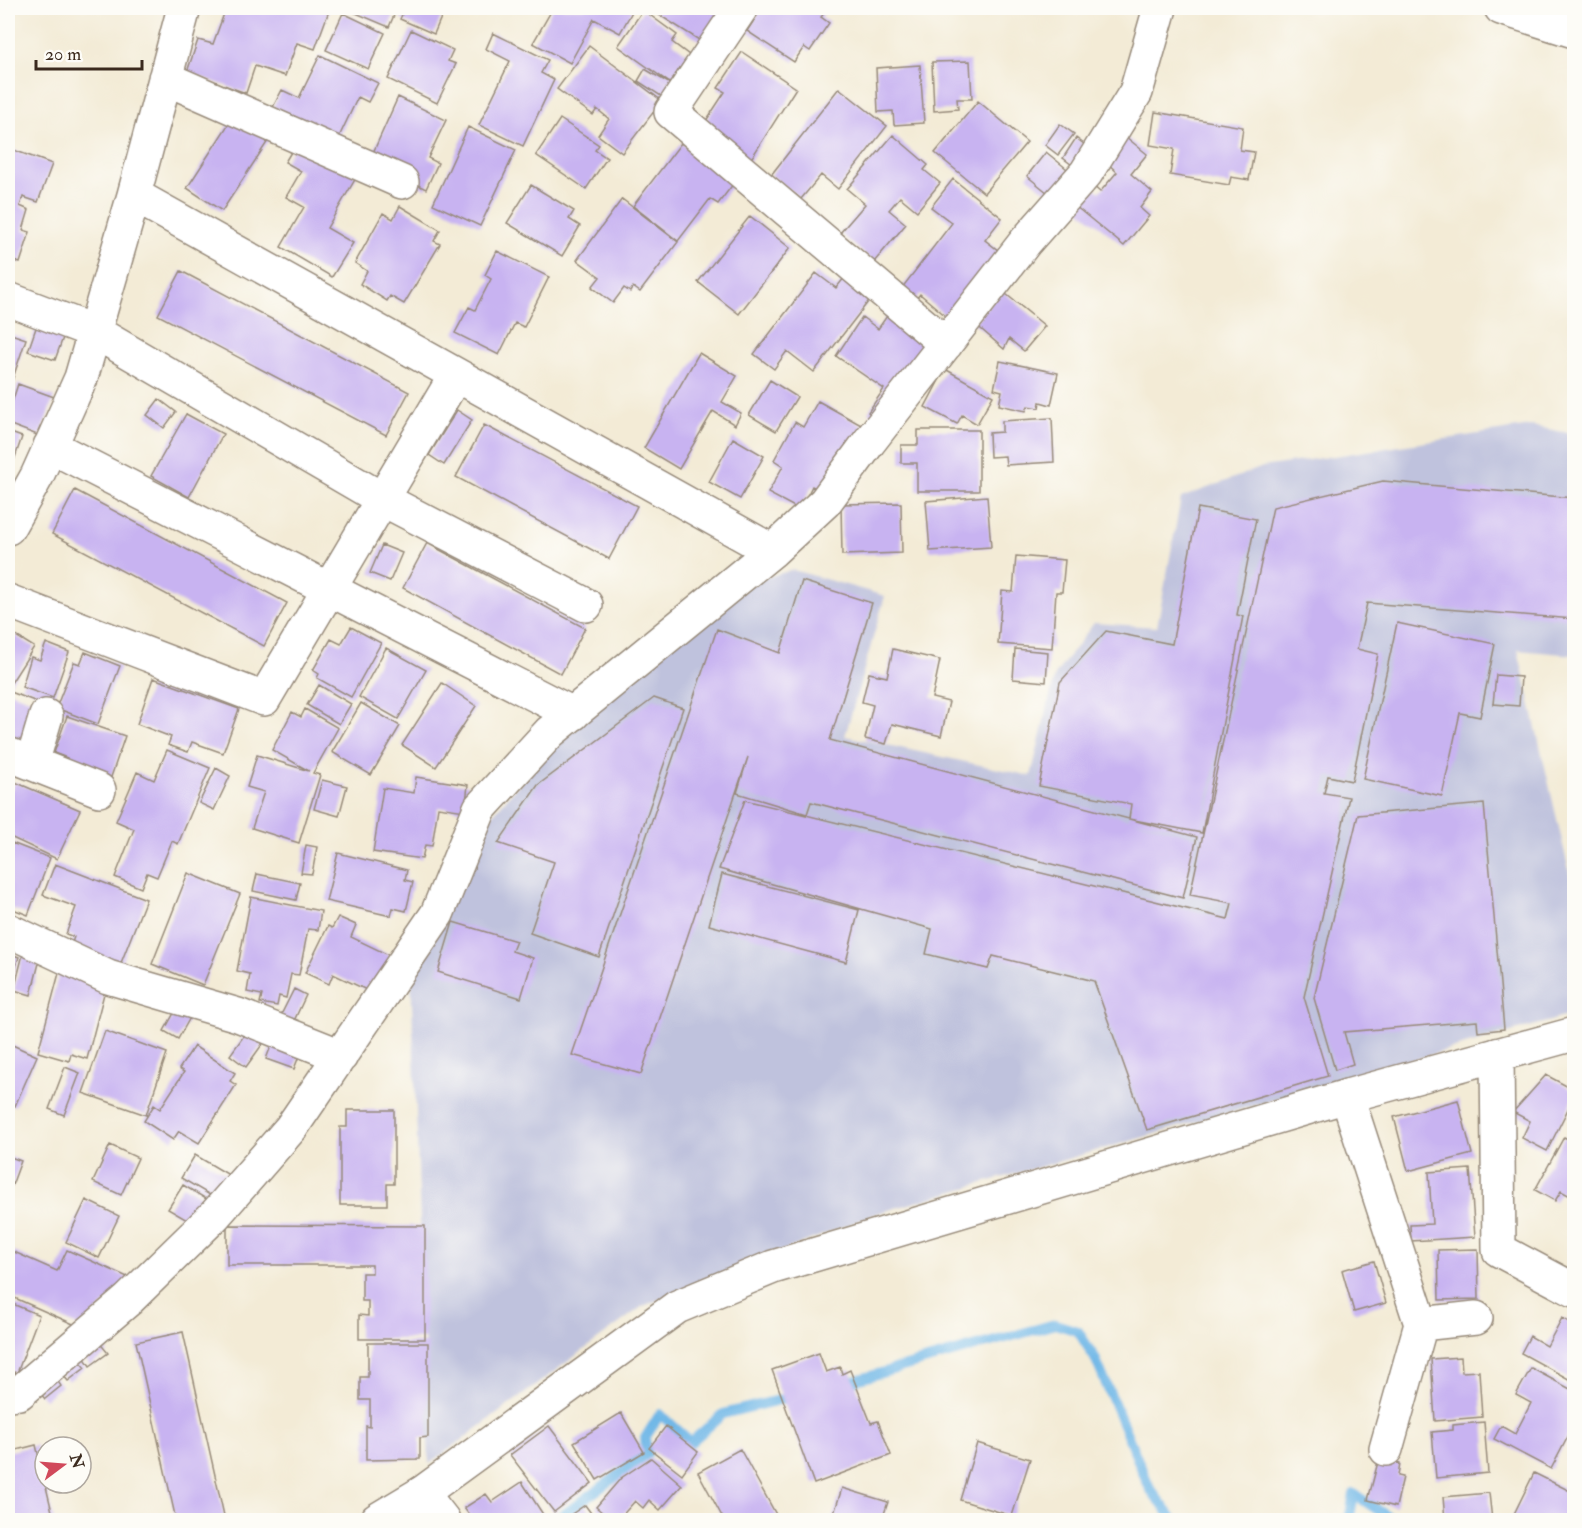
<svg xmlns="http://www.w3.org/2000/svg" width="1582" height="1528" font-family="'IM FELL Double Pica',serif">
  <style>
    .industrial { fill: #bfc2dd }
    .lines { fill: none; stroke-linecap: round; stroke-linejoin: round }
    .stream { stroke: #6fb7e7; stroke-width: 10 }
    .building { fill: #c8b3f1 }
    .street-casing { stroke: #978a7a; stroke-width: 36 }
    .secondary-casing { stroke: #978a7a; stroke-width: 36 }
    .highway-casing { stroke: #978a7a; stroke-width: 36 }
    .street { stroke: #fff; stroke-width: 33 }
    .secondary { stroke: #fff; stroke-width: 33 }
    .highway { stroke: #fff; stroke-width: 33 }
  </style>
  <rect width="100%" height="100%" fill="#fdfcf7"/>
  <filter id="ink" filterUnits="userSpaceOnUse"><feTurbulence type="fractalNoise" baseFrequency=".0167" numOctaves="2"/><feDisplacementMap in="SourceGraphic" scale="12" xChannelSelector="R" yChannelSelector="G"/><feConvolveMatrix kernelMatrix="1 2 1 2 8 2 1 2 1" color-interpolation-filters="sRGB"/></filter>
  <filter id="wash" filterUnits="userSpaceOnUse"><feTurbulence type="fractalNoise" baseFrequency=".008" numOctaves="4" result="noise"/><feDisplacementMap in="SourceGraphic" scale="24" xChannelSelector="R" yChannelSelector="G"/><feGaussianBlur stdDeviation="1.35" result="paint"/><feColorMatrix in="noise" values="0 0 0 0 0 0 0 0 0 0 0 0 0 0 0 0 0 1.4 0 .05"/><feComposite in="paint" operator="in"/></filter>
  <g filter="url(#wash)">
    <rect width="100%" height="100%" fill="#f3ebd6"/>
    <path class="industrial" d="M1531,426L1574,434V655L1518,650L1574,893V1014L878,1213L643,1306L429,1464L411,975L492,815L551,748L741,584L793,570L885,596L845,736L1031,776L1055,675L1094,623L1157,627L1181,498L1263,467Z"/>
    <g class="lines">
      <path class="stream" d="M842,1384L1055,1324L1078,1331L1096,1360L1150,1489L1174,1520
        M556,1520L647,1454L645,1438L660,1414L691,1442L723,1414L795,1396
        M1349,1520L1354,1494L1393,1520"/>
    </g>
    <g id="blocks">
      <path class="building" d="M226,8H330L315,49L297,43L285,76L255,66L246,93L187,72L198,40L213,44Z
        M353,8H397L389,27L351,11Z
        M405,8H455L453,11L445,8L434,34L400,19Z
        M553,8H634L620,33L594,19L570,63L533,43Z
        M648,8H731L707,45Z
        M762,8H828L821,17L829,23L810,51L804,47L794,62L747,31Z
        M643,10L677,35L672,42L689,55L670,83L618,46Z
        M343,13L385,33L368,69L326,50Z
        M411,30L453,50L448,61L456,64L437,103L388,79Z
        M493,33L548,60L541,73L554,80L523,146L479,125L510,61L486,49Z
        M589,46L662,101L622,153L598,135L609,119L597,109L593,115L557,89Z
        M742,52L796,88L749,162L700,130L725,92L718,88Z
        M320,55L378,83L368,102L358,97L338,139L273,107L282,90L299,98Z
        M970,61L972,99H957L958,109L934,111L932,62Z
        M920,65L924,123L894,125L893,111L878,112L876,68Z
        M645,69L672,85L664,98L638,81Z
        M839,88L887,126L838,189L821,175L801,199L771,175Z
        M398,97L446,120L428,158L438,163L426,189L376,165L372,155Z
        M978,101L1027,142L984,193L935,153Z
        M1155,112L1243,127L1240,150L1254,152L1249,180L1231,177L1229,185L1170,175L1174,149L1150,145Z
        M235,114L270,138L222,211L187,188Z
        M560,119L599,145L595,150L607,158L586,189L536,155Z
        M1060,124L1074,134L1058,155L1045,145Z
        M468,127L516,150L480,226L433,204Z
        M893,135L928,165L924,170L940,183L917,211L900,197L889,210L906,224L874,262L840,233L865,204L847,189Z
        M1126,137L1147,154L1131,174L1152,192L1140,208L1149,216L1124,246L1075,206L1092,185L1100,192L1117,172L1106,162Z
        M1076,138L1089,148L1076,168L1063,158Z
        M297,142L357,176L327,228L353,243L332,277L281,247L304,207L286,197L301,171L285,162Z
        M681,143L734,183L718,204L710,199L678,241L633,206Z
        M8,148L52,164L38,202L23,197L20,206L29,210L23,230L30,232L20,263L11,260L10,266L8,265Z
        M1046,152L1072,173L1053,197L1027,176Z
        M953,179L1002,218L985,240L999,251L947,317L920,294L912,304L898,293L952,223L931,207Z
        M531,185L574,211L569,219L580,226L562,256L507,223Z
        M622,199L678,242L640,292L633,287L630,292L624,288L613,303L592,287L600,277L577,260Z
        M400,206L440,230L434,241L440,244L404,304L390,296L387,301L360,284L367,271L355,263L383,213L393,219Z
        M750,216L790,248L739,314L698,282Z
        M497,251L549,277L524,327L515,323L499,355L455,333L469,307L475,310L491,279L485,275Z
        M181,271L409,392L386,435L158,315Z
        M816,273L836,288L845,277L871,298L814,372L787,351L774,369L754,354Z
        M1001,290L1045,326L1024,351L1009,339L1004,349L974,323Z
        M889,313L925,339L915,369L880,420L868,412L884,389L836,356L862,317L878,329Z
        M38,322L65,332L55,360L28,351Z
        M8,333L26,339L8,393Z
        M699,353L737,376L722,402L741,413L735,425L713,411L679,469L644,448Z
        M1000,361L1058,373L1051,405L1040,402L1039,408L1028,406L1026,411L999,405L1002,391L994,389Z
        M945,369L993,396L977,424L962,415L957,424L925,407Z
        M770,380L797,397L776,431L749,415Z
        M18,384L54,397L40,436L8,424V415Z
        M159,399L176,412L164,428L147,415Z
        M818,401L863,426L822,491L812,486L800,510L768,493L783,466L774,460L795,422L803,427Z
        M457,410L472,420L444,465L429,455Z
        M186,414L223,434L189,497L151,476Z
        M1052,418L1054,462L1006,465L1005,456L990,457L989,433L1002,432V421Z
        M484,425L637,506L609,559L456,477Z
        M918,430H979V491H917V463H901V445H918Z
        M8,432L22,437L8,478Z
        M733,438L764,456L740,499L709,482Z
        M1383,481L1574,498V619L1367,603L1357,649L1378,654L1352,781L1328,776L1324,793L1349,797L1304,997L1328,1076L1147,1130L1094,981L993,956L988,969L926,954L932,929L719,869L745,800L1228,919L1232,903L1190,895L1273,507Z
        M75,490L287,603L264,646L52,534Z
        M987,496L991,547L930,551L926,501Z
        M901,503L902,553L842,555L841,504Z
        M1198,508L1256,519L1237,615L1243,616L1202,833L1129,819L1131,804L1039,786L1060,682L1106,631L1172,644Z
        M427,543L585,628L561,674L403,588Z
        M382,545L402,553L390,581L370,573Z
        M1016,556L1065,560L1062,592H1056L1052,648L998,644L1002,591L1013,592Z
        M802,581L872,603L830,740L1197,837L1183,898L811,802L807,814L737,793L748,757L641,1074L572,1055L717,629L780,653Z
        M1397,623L1495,644L1480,717L1460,713L1442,796L1363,779Z
        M351,627L381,643L351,697L317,678L319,674L313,670L331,639L341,644Z
        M8,631L34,647L9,686L8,685Z
        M46,643L69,652L53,698L22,687L31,657L40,660Z
        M386,648L426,670L398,719L359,697Z
        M893,649L940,660L932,698L949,702L941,736L892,724L886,744L865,739L873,705L862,702L869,673L887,677Z
        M1015,649L1048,652L1046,682L1013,679Z
        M85,652L120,666L98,724L56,708L74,662L80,664Z
        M1496,675L1521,677L1519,706L1493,704Z
        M153,678L239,709L223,753L192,742L188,752L168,745L171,737L137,724Z
        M442,683L476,706L436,767L402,745Z
        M319,685L351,704L339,724L307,705Z
        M8,691L45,705L27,753L8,746Z
        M654,698L683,708L599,957L530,933L554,862L498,843L538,785Z
        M361,703L400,726L371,775L332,752Z
        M305,709L338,728L313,773L320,775L299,843L252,828L264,792L247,787L257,755L309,771L272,750L292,712L301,717Z
        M67,716L125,736L109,783L63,767L67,758L54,753Z
        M167,750L210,768L178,844L172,841L157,877L147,873L141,888L115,877L134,829L116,821L137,772L154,780Z
        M216,768L230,776L214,810L199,803Z
        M416,777L468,785L465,811L438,807L432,846L425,845L422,859L373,852L383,788L414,793Z
        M322,780L347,786L339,816L314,809Z
        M15,782L80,810L57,859L8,836V794H9Z
        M1484,804L1504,1029L1478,1032L1477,1021L1344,1032L1353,1064L1335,1070L1314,998L1358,815Z
        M12,843L50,858L28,915L8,907V854Z
        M306,845L317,847L312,874L301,873Z
        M338,853L407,870L405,880L413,882L406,911L393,908L391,916L326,901Z
        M55,864L146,899L119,968L70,948L74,937L66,934L76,907L43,895Z
        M188,873L240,894L203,985L152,964Z
        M257,874L300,883L296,900L253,891Z
        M722,874L859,910L846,962L709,925Z
        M251,897L321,911L318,930L308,929L299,975L291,974L286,998L279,996L277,1006L260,1003L262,995L247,992L250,974L237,971Z
        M338,917L356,925L351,937L393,957L375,994L333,974L329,984L305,973L328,926L332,928Z
        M453,922L516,941L512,951L533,958L521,998L438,972Z
        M8,953L19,957L8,990Z
        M23,954L40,959L31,995L14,990Z
        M59,973L106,986L87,1059L71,1054L69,1061L38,1052Z
        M294,989L306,995L293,1023L280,1017Z
        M178,1006L192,1014L178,1039L164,1031Z
        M248,1030L264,1042L246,1067L230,1055Z
        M105,1031L167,1053L146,1115L83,1093Z
        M273,1041L301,1051L294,1069L266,1059Z
        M8,1043L37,1056L15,1106L8,1103Z
        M194,1046L235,1073L230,1081L236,1085L199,1143L179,1131L173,1140L144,1121L154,1105L160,1109L184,1072L179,1069Z
        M65,1067L80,1073L64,1115L49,1109Z
        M1546,1075L1574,1090V1097L1547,1151L1522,1138L1530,1121L1513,1112Z
        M1458,1100L1472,1154L1408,1171L1394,1117Z
        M347,1110H394V1184H387V1205H340V1127H347Z
        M1564,1137L1574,1142V1198L1561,1191L1555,1201L1535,1190Z
        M110,1145L138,1158L121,1195L93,1182Z
        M195,1155L229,1175L215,1198L181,1178Z
        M8,1156L21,1161L8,1196Z
        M1470,1169L1475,1237L1411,1241L1410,1225L1432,1224L1429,1172Z
        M183,1185L208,1200L194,1224L168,1209Z
        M86,1200L119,1216L99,1258L66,1242Z
        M227,1225L425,1226V1339H359V1315L368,1316V1301H362V1273H372V1265H227Z
        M1478,1249L1479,1299L1439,1300L1438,1250Z
        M67,1250L132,1279L80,1327L8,1295V1261L12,1251L57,1271Z
        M1374,1261L1386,1303L1354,1312L1342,1270Z
        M8,1302L39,1315L17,1373L8,1370Z
        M1562,1318L1574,1325V1382L1521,1353L1530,1336L1547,1346Z
        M183,1332L225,1520H176L136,1342Z
        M98,1341L108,1353L90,1366L82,1354Z
        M368,1343H428V1437L420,1438V1459L366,1460V1426L370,1427V1400H360V1377H368Z
        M819,1353L826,1372L840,1367L842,1374L850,1370L871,1423L878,1421L891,1455L814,1484L772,1370Z
        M76,1357L85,1368L68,1381L59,1370Z
        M1461,1357L1462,1372L1479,1371L1482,1417L1435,1421L1431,1359Z
        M1531,1368L1574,1391V1425L1551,1469L1494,1439L1501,1426L1515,1434L1531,1403L1516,1395Z
        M53,1374L61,1386L45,1399L35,1387Z
        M621,1413L644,1452L597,1480L574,1442Z
        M1484,1422L1488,1473L1436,1478L1432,1432L1453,1430V1425Z
        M549,1426L592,1483L554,1512L510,1455Z
        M666,1426L698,1452L682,1474L649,1448Z
        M977,1443L1030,1459L1012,1516L960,1500Z
        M36,1445L54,1520H8V1452Z
        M740,1449L779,1520H724L698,1472Z
        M651,1458L682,1485L660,1510L649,1500L643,1508L635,1501L618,1520H611L596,1507L621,1478Z
        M1379,1458L1400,1464L1398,1476L1403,1477L1396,1507L1368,1500Z
        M1534,1473L1574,1493V1520H1511Z
        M522,1482L544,1516L536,1520H473L464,1508L486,1494L492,1502Z
        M842,1488L888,1502L882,1520H832Z
        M1489,1493L1492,1520H1445L1443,1497Z
        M585,1505L596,1520H563Z"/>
    </g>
  </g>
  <g filter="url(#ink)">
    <use href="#blocks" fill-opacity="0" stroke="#978a7a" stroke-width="1.5"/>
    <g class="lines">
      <g class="street-casing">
        <path id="street" d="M741,8L671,112L946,344
          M165,78L402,182
          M134,195L772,551
          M8,299L95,332L382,499L586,605
          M50,446L573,714
          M8,528L37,476L81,378L134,195L184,8
          M8,601L264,699L456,375
          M8,754L99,790
          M32,763L46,716
          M8,930L108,977L238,1015L341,1056
          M1497,1055L1499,1250L1574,1290
          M1347,1096L1421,1324L1386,1449
          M1421,1324L1476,1318
          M8,1394L19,1393L128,1300L215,1215L291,1128L437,914L480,808L550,732L772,551L825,502L869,442L1026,241L1086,173L1136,92L1160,8
          M422,1493L443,1520"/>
      </g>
      <g class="secondary-casing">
        <path id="secondary" d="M377,1520L422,1493L677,1307L773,1267L1347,1096L1574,1034"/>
      </g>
      <g class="highway-casing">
        <path id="highway" d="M1501,8L1574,31"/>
      </g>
      <use href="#street" class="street"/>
      <use href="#secondary" class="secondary"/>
      <use href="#highway" class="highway"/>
    </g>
  </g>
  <rect width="1582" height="1528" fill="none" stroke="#fdfcf7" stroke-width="30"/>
  <g transform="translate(63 1465) rotate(74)"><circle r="28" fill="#fdfcf7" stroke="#afa8a0" stroke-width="1.5"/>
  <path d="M0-4.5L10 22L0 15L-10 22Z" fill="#d1495b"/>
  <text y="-9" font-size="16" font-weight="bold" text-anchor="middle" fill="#3b2a1e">N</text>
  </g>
  <path d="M36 60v9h106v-9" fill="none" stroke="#3b2a1e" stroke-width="3"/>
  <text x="45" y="60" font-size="18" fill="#3b2a1e" stroke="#fdfcf7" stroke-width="4.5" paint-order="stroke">20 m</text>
</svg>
